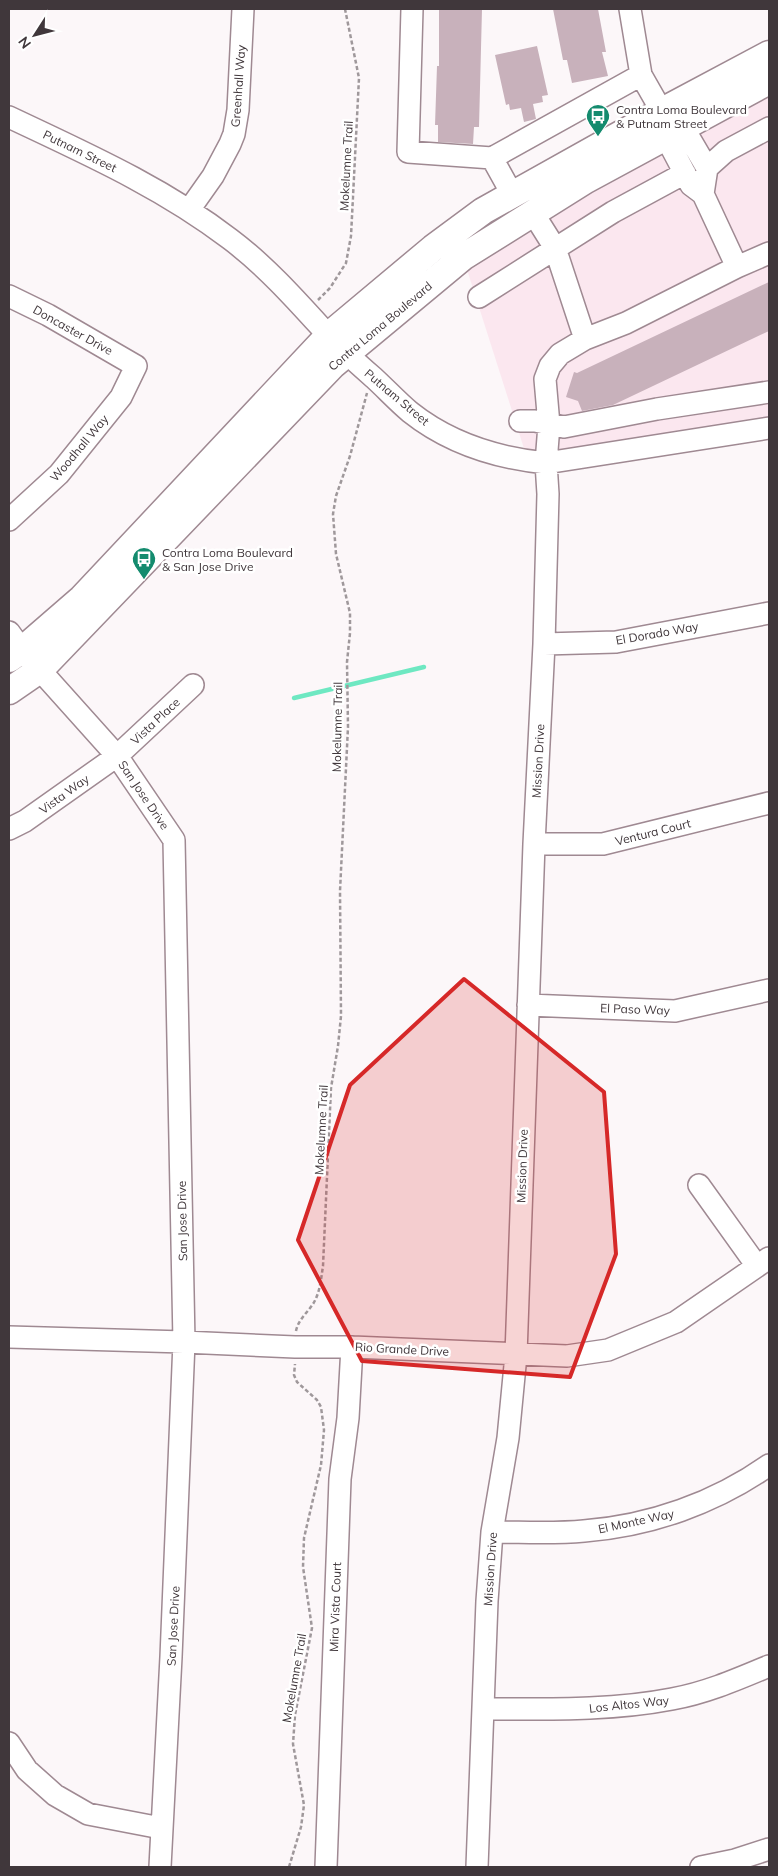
<svg xmlns="http://www.w3.org/2000/svg" width="778" height="1876" font-family="Mulish,sans-serif">
  <style>
    .built { fill: #fbe7ef }
    .lines { fill: none; stroke-linecap: round; stroke-linejoin: round }
    .stream { stroke: #6ee8c2; stroke-width: 4.5 }
    .building { fill: #c8b1bb }
    .minor-casing { stroke: #9f8992; stroke-width: 24 }
    .major-casing { stroke: #9f8992; stroke-width: 29 }
    .path { stroke: #9f989b; stroke-width: 2.5; stroke-dasharray: 4 2.5; stroke-linecap: butt }
    .minor { stroke: #fff; stroke-width: 21 }
    .major { stroke: #fff; stroke-width: 26 }
    .marked { fill: #d62828; fill-opacity: 0.2; stroke: #d62828; stroke-width: 4; stroke-linejoin: round }
    .labels { text-anchor: middle; dominant-baseline: central; stroke-width: 5; stroke-linejoin: round; paint-order: stroke }
    .street-label { font-size: 12px; fill: #40373b; stroke: #fff }
    .poi-label { font-size: 12px; fill: #40373b; stroke: #fff; text-anchor: start }
  </style>
  <rect width="100%" height="100%" fill="#fcf7f9"/>
  <path class="built" d="M769,81V428L528,461L463,257Z"/>
  <g class="lines">
    <path class="stream" d="M294,698L424,667"/>
  </g>
  <path class="building" d="M439,9H482L479,127H474L473,144L438,142V125H435L437,66H439Z
    M553,9H598L606,52H602L608,76L572,83L567,60H563Z
    M537,46L548,95L542,96L543,102L533,104L536,119L524,122L521,108L510,110L509,104L506,105L495,55Z
    M769,282V331L613,405L582,411L578,401L566,397L574,372L577,373Z"/>
  <g class="lines">
    <g class="minor-casing">
      <path id="minor" d="M412,9L408,152L492,158L641,75
        M630,9L641,75L674,133L690,139L707,168L703,194L691,185L671,147L674,133
        M9,117C85,153 162,187 230,239C266,266 297,301 327,334C342,350 358,364 374,378C386,389 397,401 410,412C449,443 496,458 546,463L769,428
        M492,158L512,194
        M707,168L726,151L769,128
        M703,194L737,267
        M189,210L213,176L230,144L234,134L238,110L243,9
        M533,213L555,248L585,339
        M9,296L48,315L136,366L121,397L59,474L9,520
        M479,297L613,212L685,173
        M520,421H535L564,427L657,409L769,392
        M9,632L22,650L117,756L174,840L184,1342L171,1657L160,1867
        M544,644L616,642L769,613
        M9,829L25,821L117,756L193,685
        M534,844H603L769,803
        M528,1005L675,1011L769,990
        M699,1185L757,1266
        M9,1337L184,1342L295,1347H352L567,1356L608,1350L676,1322L769,1258
        M492,1532C523,1532 553,1534 584,1531C650,1526 715,1503 769,1465
        M483,1709C546,1709 610,1711 672,1699C706,1693 738,1679 769,1666
        M9,1743L27,1770L55,1795L88,1814L161,1828
        M326,1867L340,1479L348,1418L352,1347
        M477,1867L487,1601L492,1532L508,1438L516,1355L534,844L544,644L548,494L546,463L549,425L545,379L550,366L560,354L585,339L626,323L737,267L769,253
        M701,1867L735,1860L769,1849"/>
    </g>
    <g class="major-casing">
      <path id="major" d="M9,659L22,650L82,598L329,335L433,248L483,211L662,111L769,54
        M9,691L41,669L333,365L463,257L586,180L769,81"/>
    </g>
    <path class="path" d="M318,300L330,288L346,263L351,236L359,78L345,9
      M296,1331C298,1320 307,1313 313,1304C320,1293 321,1279 323,1266L331,1088L338,1046L341,1016L340,891L348,727L347,662L350,633V613L336,554L333,514L336,496L350,456L367,393
      M289,1867L301,1827L304,1805L293,1744L295,1715L312,1628L303,1567L304,1538L321,1465L324,1430L321,1407L317,1400L297,1382L294,1375L295,1364"/>
    <use href="#minor" class="minor"/>
    <use href="#major" class="major"/>
  </g>
  <path class="marked" d="M464,979L604,1092L616,1254L570,1377L362,1361L298,1240L350,1085Z"/>
  <defs>
    <g id="bus-pin" transform="scale(1.25)"><path d="M0 17L-7.5 6A9.5 9.5 0 1 1 7.5 6Z" fill="#148b6e" stroke="#fff"/><path d="M-5-6H5V4H4V6H2V4H-2V6H-4V4H-5ZM-3.5-4V0h7V-4ZM-3.5 1.2v1.5H-2V1.2ZM2 1.2v1.5H3.5V1.2Z" fill="#fff"/></g>
  </defs>
  <g fill-rule="evenodd">
    <use href="#bus-pin" x="598" y="116"/>
    <use href="#bus-pin" x="144" y="559"/>
  </g>
  <g class="labels">
    <g class="street-label">
      <text transform="translate(238 86) rotate(-86)">Greenhall Way</text>
      <text transform="translate(80 151) rotate(26)">Putnam Street</text>
      <text transform="translate(346 166) rotate(-87)">Mokelumne Trail</text>
      <text transform="translate(380 326) rotate(-40)">Contra Loma Boulevard</text>
      <text transform="translate(73 330) rotate(29)">Doncaster Drive</text>
      <text transform="translate(397 397) rotate(40)">Putnam Street</text>
      <text transform="translate(79 448) rotate(-50)">Woodhall Way</text>
      <text transform="translate(657 633) rotate(-10)">El Dorado Way</text>
      <text transform="translate(155 721) rotate(-43)">Vista Place</text>
      <text transform="translate(337 727) rotate(-89)">Mokelumne Trail</text>
      <text transform="translate(538 761) rotate(-87)">Mission Drive</text>
      <text transform="translate(64 794) rotate(-36)">Vista Way</text>
      <text transform="translate(144 795) rotate(56)">San Jose Drive</text>
      <text transform="translate(653 832) rotate(-14)">Ventura Court</text>
      <text transform="translate(635 1009) rotate(2)">El Paso Way</text>
      <text transform="translate(321 1130) rotate(-87)">Mokelumne Trail</text>
      <text transform="translate(522 1166) rotate(-88)">Mission Drive</text>
      <text transform="translate(182 1221) rotate(-91)">San Jose Drive</text>
      <text transform="translate(402 1349) rotate(3)">Rio Grande Drive</text>
      <text transform="translate(636 1521) rotate(-12)">El Monte Way</text>
      <text transform="translate(490 1569) rotate(-86)">Mission Drive</text>
      <text transform="translate(335 1607) rotate(-88)">Mira Vista Court</text>
      <text transform="translate(173 1626) rotate(-87)">San Jose Drive</text>
      <text transform="translate(294 1678) rotate(-80)">Mokelumne Trail</text>
      <text transform="translate(629 1704) rotate(-6)">Los Altos Way</text>
    </g>
    <g class="poi-label">
      <text x="616" y="109">Contra Loma Boulevard<tspan x="616" dy="14">&amp; Putnam Street</tspan></text>
      <text x="162" y="552">Contra Loma Boulevard<tspan x="162" dy="14">&amp; San Jose Drive</tspan></text>
    </g>
  </g>
  <rect width="778" height="1876" fill="none" stroke="#40373b" stroke-width="20"/>
  <g transform="translate(35 35) rotate(234)" stroke="#ffffff" stroke-width="4" paint-order="stroke">
  <path d="M0-4L9 19L0 12L-9 19Z" fill="#40373b"/>
  <text y="-8" font-size="14" font-weight="bold" text-anchor="middle" fill="#40373b">N</text>
  </g>
</svg>
